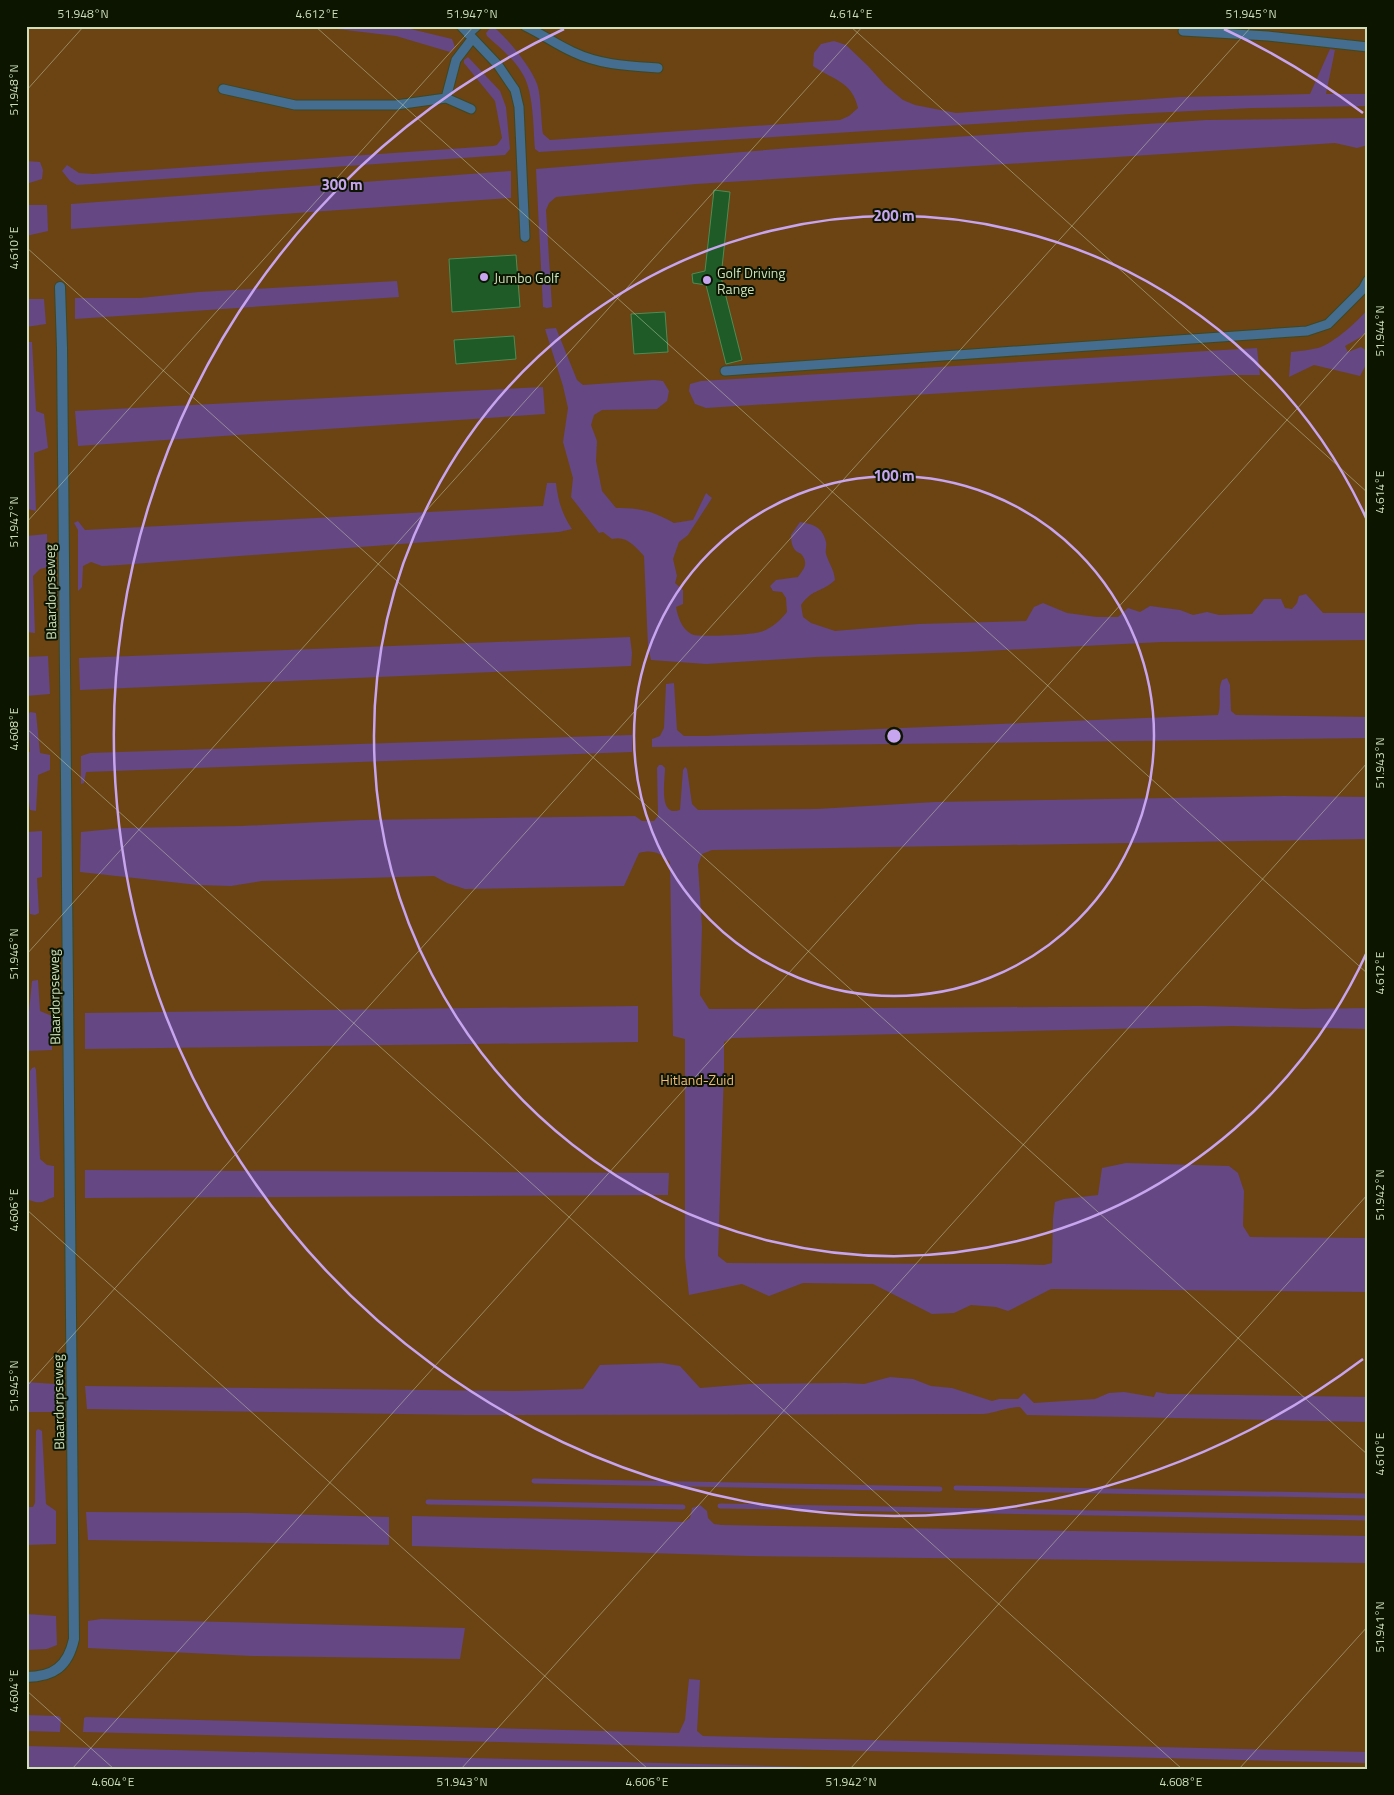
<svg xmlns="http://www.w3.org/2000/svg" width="1394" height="1795" font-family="'Titillium Web',sans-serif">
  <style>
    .green { fill: #6c4313 }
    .water { fill: #654783 }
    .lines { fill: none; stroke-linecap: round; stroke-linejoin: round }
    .stream { stroke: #654783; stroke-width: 5 }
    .building { fill: #1f5b27; stroke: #508b54 }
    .service-casing { stroke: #3d4923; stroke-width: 11 }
    .minor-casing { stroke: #3d4923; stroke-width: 12 }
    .service { stroke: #446d90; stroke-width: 9 }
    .minor { stroke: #446d90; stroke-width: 10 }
    .ticks { fill: none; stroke: #cfdeb9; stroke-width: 1; stroke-opacity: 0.45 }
    .ring { fill: none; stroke: #c8a5ef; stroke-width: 2.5 }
    .poi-dot { fill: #c8a5ef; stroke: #0b1500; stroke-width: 2 }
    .labels { text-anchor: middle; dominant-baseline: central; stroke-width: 4; stroke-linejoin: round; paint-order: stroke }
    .poi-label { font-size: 14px; fill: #cfdeb9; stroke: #0b1500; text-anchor: start }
    .street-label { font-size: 14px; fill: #cfdeb9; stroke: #0b1500 }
    .park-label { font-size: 14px; fill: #f6ba7d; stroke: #0b1500 }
    .centre { fill: #c8a5ef; stroke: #0b1500; stroke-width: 2.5 }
    .ring-label { font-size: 15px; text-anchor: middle; font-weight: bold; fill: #c8a5ef; stroke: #0b1500; stroke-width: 4; stroke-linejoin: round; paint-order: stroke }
    .neatline { fill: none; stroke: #cfdeb9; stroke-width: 2 }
    .ticks-label { font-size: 12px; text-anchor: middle; fill: #cfdeb9 }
  </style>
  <rect width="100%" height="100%" fill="#212d06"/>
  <path class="green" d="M26,26H1368V1769H617L26,1756Z"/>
  <path class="water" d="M312,26H398L452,39L455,47L450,52L396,36Z
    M492,26C506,36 531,67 537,84C541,94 541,121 543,134L550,140L840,120L849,116L858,108C852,81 833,80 813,66L814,53L821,44L834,41L846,45L868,66L885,85L903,100L915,105L956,113L1180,97L1310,94L1330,49L1335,50L1326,94H1368V106L1252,108L1130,114L539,152L535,149C533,128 534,91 522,73C513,58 499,47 487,36L486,33Z
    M468,57L500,91L506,107L510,149L505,155L77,185L70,181L62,171L67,165L79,173L93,174L493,146L497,145L502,138L495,101L464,63V60Z
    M1368,118V145L1357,148L1335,143L696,184L556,197L549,203L546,210L552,307L547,308L543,307L536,169L790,148L1206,120Z
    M26,161L40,162L43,170L42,179L26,184Z
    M511,171V198L71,229V204Z
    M26,205H47L48,231L26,236Z
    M397,281L399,297L75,319V298H140L199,292Z
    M26,299H44L46,324L26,327Z
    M1368,309C1368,336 1368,333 1345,346L1348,352L1361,347L1367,351L1368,361L1360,376L1314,365L1289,377L1291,352C1300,351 1310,350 1318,348C1334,343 1357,322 1368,309Z
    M556,328L577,380L583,385L654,380L663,381L669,391L667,401L657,409L602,410L594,415L591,425L597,441L596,461L602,491L616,508C638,507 655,512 674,523L693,520L706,493L712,498L688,535L679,542L673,559L677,576L675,583L683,590V604L676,607C678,617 682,631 694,635C702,637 751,635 760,632C771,629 780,621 787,612L786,598L782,592L773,591L770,586L776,580L798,577C803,570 809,564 802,555C801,553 798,553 796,551C792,547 791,541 791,535L800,522C814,524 823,528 826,542C827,546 825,550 826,554C829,564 834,569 835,580C823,592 813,588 801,605L803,617L811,623L835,631L919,624L1026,621L1034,607L1043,603L1067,613L1097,617H1118L1128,608L1140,612L1150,606L1180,610L1193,615L1207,612L1219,615L1252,614L1264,599H1281L1285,608L1292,609L1297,603L1299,596L1306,594L1323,613H1368V640L1162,642L965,652L816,657L706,664L651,660L648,646L644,556C635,546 626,535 612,539L603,532L599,533L571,497L573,478L563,442L568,408L563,386L545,329Z
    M26,342H32L36,411L44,414L48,448L34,453L36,511L28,509L26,492Z
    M1257,348L1260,375H1232L706,408L695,404L689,391L690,384L701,381Z
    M543,387L545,414L78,446L75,411Z
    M547,483H556C558,501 562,514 572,529L559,532L120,565L102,566L91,562L83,566L82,587L78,591V530L74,523L78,521L85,530L543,506Z
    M47,534L48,567L40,569L33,576L35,633L27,632L26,536Z
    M630,637L632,653L631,666L80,690L79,658Z
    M48,656L50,694L26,696V657Z
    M1227,678L1230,685L1231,711L1236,715L1368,717V738L652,747V739L660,736L664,728L666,684L674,683L677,730L684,736H706L1218,715C1222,703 1217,691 1222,680Z
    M30,712L36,713L40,753L50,755V770L38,775L36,811L30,810L26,778V753L30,752L28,715Z
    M632,735V752L86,772L84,783L81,784V756L90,753Z
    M659,765H662L665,768C665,781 658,818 680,810L683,770L685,767L687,769L692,804L698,810L817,809L935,802L1283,796L1368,797V839L712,850L702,854L698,865L702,927L700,995L709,1009L1202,1006L1303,1009L1368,1008V1029L1232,1026L732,1038L724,1042V1071L718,1256L727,1263L1004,1264L1044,1265L1052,1263L1053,1218L1055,1202L1064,1199L1098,1195L1102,1168L1126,1163L1229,1166L1238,1173L1244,1191L1243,1226L1250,1237L1368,1238V1292L1051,1289L1008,1311L996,1307L971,1305L954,1313L932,1314L873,1284L803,1283L769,1296L742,1284L689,1295L685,1258V1039L673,1036L670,862C661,853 652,849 639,853L624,886L465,889L447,883L434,876L262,881L231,886L198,885L80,872L81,832L122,828L242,826L362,820L635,816L642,821H654L658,816L657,768Z
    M42,831V877L37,878L39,913L35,915L30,914L28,879H26V832Z
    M38,980L40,1011L52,1016V1050L26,1051V1014L29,1012L32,981Z
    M638,1006V1042L85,1049V1013Z
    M35,1067L36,1070L40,1159L47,1165L54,1166V1197C40,1202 43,1205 26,1199V1163H29L30,1071L32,1068Z
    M85,1170L669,1173L668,1195L85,1198Z
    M662,1363L680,1366L700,1388L749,1384L846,1383L864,1384L890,1377L913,1379L931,1386L952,1388L992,1401L999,1399H1018L1024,1393L1034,1403L1095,1399L1109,1393L1124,1392L1154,1397L1156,1392L1168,1394L1368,1397V1422L1027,1415L1020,1407C1007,1407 996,1413 983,1414L466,1415L87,1409L85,1386L515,1391L583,1389L600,1365Z
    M26,1382L55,1384L56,1409L54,1412H26Z
    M38,1429L42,1431L46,1504L56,1511V1544L26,1545V1507H33L35,1503L36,1431Z
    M700,1505L707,1511L708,1518L714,1524L722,1525L1368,1536V1563L749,1556L412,1546V1516L684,1522L690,1518L692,1508Z
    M86,1512L247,1513L389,1517V1545L88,1540Z
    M26,1614L56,1616L57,1645L47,1649L26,1650Z
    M101,1619L465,1628L460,1659L252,1656L88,1648V1621Z
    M689,1679L700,1680L697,1731L703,1736L1368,1752V1763L83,1732L84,1718L86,1717L679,1733L685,1720Z
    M26,1715L58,1716L61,1718L60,1732L26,1731Z
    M26,1746L885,1769H26Z"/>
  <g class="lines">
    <path class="stream" d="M534,1481L940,1489
      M956,1488L1368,1496
      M428,1502L683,1507
      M720,1506L1368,1518"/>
  </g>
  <path class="building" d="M714,190L730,192L721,277L742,360L726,364L706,285L693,283L692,274L705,271Z
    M516,255L520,307L452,312L449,259Z
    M665,312L668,352L634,354L631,314Z
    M514,336L516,359L456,364L454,340Z"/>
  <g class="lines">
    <g class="service-casing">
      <path id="service" d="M461,26L498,65L515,90L519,107L525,237
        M525,26C542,34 557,45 573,52C600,65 629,66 658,68
        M1183,31L1268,36L1368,47
        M468,34L477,26
        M223,89L295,105H396L446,98
        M471,109L446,98L456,60L472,39
        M725,371L1307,331L1328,324L1363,289L1368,280"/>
    </g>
    <g class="minor-casing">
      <path id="minor" d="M26,1677C54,1677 68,1666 74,1639L62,348L60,287"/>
    </g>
    <use href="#service" class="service"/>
    <use href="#minor" class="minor"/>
  </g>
  <path class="ticks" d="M315,26L1368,974M850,26L1368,493M26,91L84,26M26,247L1368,1455M26,523L474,26M26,728L1182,1769M26,955L863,26M26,1209L648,1769M26,1387L1252,26M26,1690L114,1769M72,1769L1368,330M461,1769L1368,762M850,1769L1368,1194M1239,1769L1368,1626"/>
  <g class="ring">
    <circle cx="894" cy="736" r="260"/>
    <path d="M1367 952A520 520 0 1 1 1367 520"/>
    <path d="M1363 1359A780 780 0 1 1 564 29M1224 29A780 780 0 0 1 1363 113"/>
  </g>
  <g class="poi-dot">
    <circle cx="484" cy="277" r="5"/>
    <circle cx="707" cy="280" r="5"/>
  </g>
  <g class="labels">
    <g class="poi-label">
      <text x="717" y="272">Golf Driving<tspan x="717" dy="16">Range</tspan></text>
      <text x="494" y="277">Jumbo Golf</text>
    </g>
    <g class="street-label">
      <text transform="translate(50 592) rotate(-91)">Blaardorpseweg</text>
      <text transform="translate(54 997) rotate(-91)">Blaardorpseweg</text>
      <text transform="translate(58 1402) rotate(-91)">Blaardorpseweg</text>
    </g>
    <g class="park-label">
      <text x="697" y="1079">Hitland-Zuid</text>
    </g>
  </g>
  <circle cx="894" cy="736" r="8" class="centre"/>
  <g class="ring-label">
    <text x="342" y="190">300 m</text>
    <text x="894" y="221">200 m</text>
    <text x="894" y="481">100 m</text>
  </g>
  <rect width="1394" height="1795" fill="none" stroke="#0b1500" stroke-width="55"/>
  <rect x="28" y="28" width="1338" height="1740" class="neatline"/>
  <g class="ticks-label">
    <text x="83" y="18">51.948°N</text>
    <text x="317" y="18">4.612°E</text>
    <text x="472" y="18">51.947°N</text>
    <text x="851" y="18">4.614°E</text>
    <text x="1251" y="18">51.945°N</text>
    <text transform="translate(14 90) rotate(-90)" y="4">51.948°N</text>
    <text transform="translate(14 248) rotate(-90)" y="4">4.610°E</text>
    <text transform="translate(1380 331) rotate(-90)" y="4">51.944°N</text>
    <text transform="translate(1380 492) rotate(-90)" y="4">4.614°E</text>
    <text transform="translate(14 522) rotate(-90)" y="4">51.947°N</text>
    <text transform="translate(14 729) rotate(-90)" y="4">4.608°E</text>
    <text transform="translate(1380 763) rotate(-90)" y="4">51.943°N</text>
    <text transform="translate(14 954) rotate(-90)" y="4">51.946°N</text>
    <text transform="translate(1380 973) rotate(-90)" y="4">4.612°E</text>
    <text transform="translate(1380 1195) rotate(-90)" y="4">51.942°N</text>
    <text transform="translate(14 1210) rotate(-90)" y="4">4.606°E</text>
    <text transform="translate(14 1386) rotate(-90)" y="4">51.945°N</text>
    <text transform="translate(1380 1454) rotate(-90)" y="4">4.610°E</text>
    <text transform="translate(1380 1627) rotate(-90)" y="4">51.941°N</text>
    <text transform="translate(14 1691) rotate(-90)" y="4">4.604°E</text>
    <text x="113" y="1786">4.604°E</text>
    <text x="462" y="1786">51.943°N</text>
    <text x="647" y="1786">4.606°E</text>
    <text x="851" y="1786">51.942°N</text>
    <text x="1181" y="1786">4.608°E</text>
  </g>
</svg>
